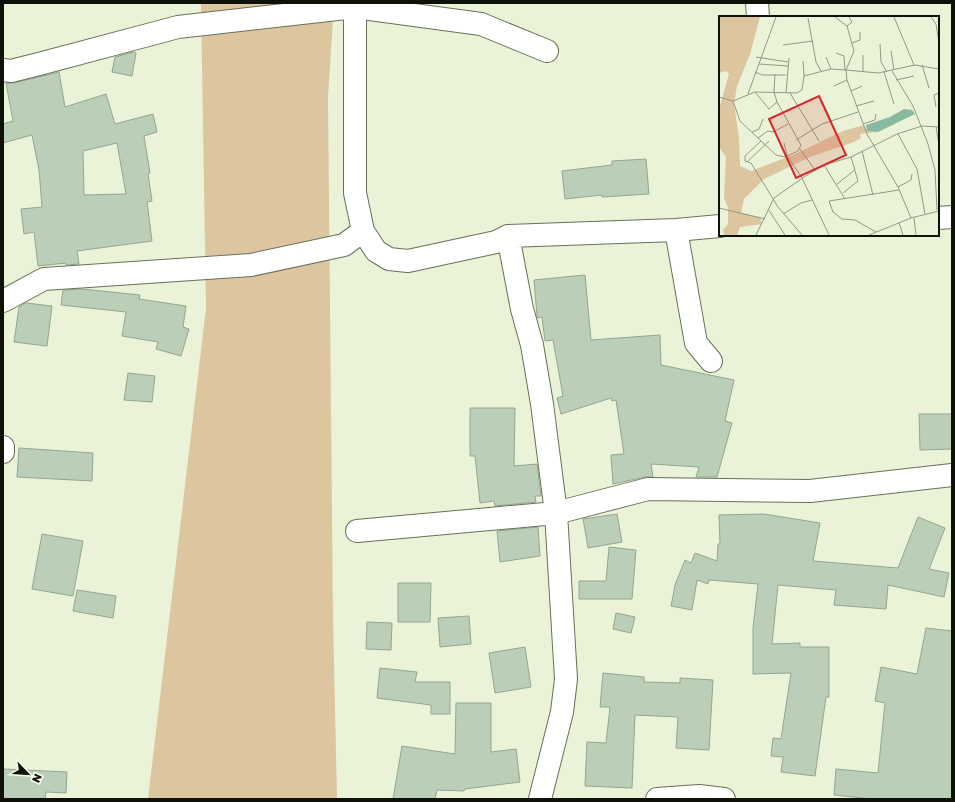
<svg xmlns="http://www.w3.org/2000/svg" width="955" height="802" font-family="'Golos Text',sans-serif">
  <style>
    .green { fill: #ddc5a0 }
    .building { fill: #bbcfb8; stroke: #92a690; fill-rule: evenodd }
    .lines { fill: none; stroke-linecap: round; stroke-linejoin: round }
    .street-casing { stroke: #687057; stroke-width: 24 }
    .street { stroke: #fff; stroke-width: 22 }
    .inset-road { fill: none; stroke: #929984; stroke-width: 1 }
    .view { fill: #d62828; fill-opacity: 0.15; stroke: #d62828; stroke-width: 2 }
    .inset-edge { fill: none; stroke: #0e1108; stroke-width: 2 }
  </style>
  <rect width="100%" height="100%" fill="#eaf3d7"/>
  <path class="green" d="M201,3H334L328,97L333,618L337,799H148L206,308Z"/>
  <path class="building" d="M133,52L136,53L132,76L112,72L115,57Z
    M59,72L65,107L106,94L115,124L153,114L157,132L144,136L150,173L148,174L152,201L147,202L152,241L77,251L79,264L66,265V263L38,266L34,232L24,234L21,209L42,207L39,170L32,135L3,143V124L13,121L6,83H14ZM117,143L126,194L84,195L83,151Z
    M646,159L649,194L602,197V195L565,199L562,171L612,165V161Z
    M585,275L591,340L660,335L661,365L734,380L725,421L732,423L717,477H696L699,467L651,464L653,477H645L613,484L611,455L624,454L616,400L612,401L611,398L561,414L557,398L563,396L553,340L545,341L542,317L537,318V316L534,280Z
    M82,289L140,295L139,299L186,306L183,327L189,329L181,356L156,349L158,342L122,336L126,312L61,305L63,290Z
    M26,303L52,306L47,346L14,342L19,307Z
    M128,373L155,376L152,402L124,400Z
    M470,408H515L514,466L537,464L541,496H535L536,502L495,506L494,501L480,503L475,456H470Z
    M919,414H952V449L920,450Z
    M19,448L93,453L92,481L17,477Z
    M617,514L622,542L588,548L583,519Z
    M764,514L820,523L813,561L898,568L918,517L945,528L929,569L949,573L944,597L888,585L886,609L834,605L836,590L778,585L772,644L800,643V647H829V697H826L815,776L781,772L783,757L771,756L773,738L781,739L791,673L753,674V628L758,584L709,580L708,584L697,580L692,610L671,606L675,585L685,560L691,563L695,553L717,561L718,544H720L719,515Z
    M538,527L540,556L500,562L497,531Z
    M42,534L83,541L73,596L32,589Z
    M609,547L636,550L632,599H579V581H606Z
    M398,583H431L430,622H398Z
    M77,590L116,596L113,618L73,611Z
    M616,613L635,617L631,633L613,629Z
    M469,616L471,644L440,647L438,618Z
    M367,622L392,623L391,650L366,649Z
    M926,628L952,631V799H872L834,795L836,769L878,773L885,703L875,701L881,667L917,674Z
    M525,647L531,687L495,693L489,653Z
    M380,668L417,672L415,682H450V714H431V705L377,698Z
    M603,673L644,677V682L680,683V678L713,680L709,750L676,748L678,717L635,715L632,788L585,786L587,742L606,743L610,707H600Z
    M456,703H491V752L516,749L520,782L465,789L464,791L437,790L435,799H393L402,746L455,754Z
    M3,769L67,772L66,793L46,792L45,799H3Z"/>
  <g class="lines">
    <g class="street-casing">
      <path id="street" d="M355,3V193L363,231L376,251L389,259L408,261L496,242L508,236L676,230L720,226
        M757,3L758,17
        M3,70L11,71L39,64L178,27L355,7L481,24L547,51
        M938,218L952,217
        M676,230L696,343L711,361
        M508,236L522,309L532,345L542,404L556,513L566,679L562,712L540,799
        M3,301L44,279L251,265L344,245L363,231
        M3,447V452
        M357,531L556,513L648,489L810,491L952,475
        M657,799L699,796L724,799"/>
    </g>
    <use href="#street" class="street"/>
  </g>
  <g transform="translate(719 16)">
    <rect width="220" height="220" fill="#eaf3d7"/>
    <path d="M0,1H41L31,38L18,70L15,88L20,122L21,150L32,155L74,139L124,115L145,109L148,115L159,116L141,118L142,122L135,126L91,141L45,163L25,183L22,197L41,201L43,208L21,211L18,219H5L4,214L9,208V192L5,182L7,141L0,131V93L10,58L7,55L0,57Z" fill="#ddc5a0"/>
    <path d="M185,93L193,94L196,98L159,116L148,115L147,109L171,101Z" fill="#8ab9a2"/>
    <path class="inset-road" d="M175,1L195,49M212,1L217,8L220,27M89,2L97,46L102,55M128,10L133,6L130,1M133,27L141,24V16M161,28L162,46L168,56M64,29L94,25M172,35L175,54M117,37L125,40L126,54M144,39V56M37,41L69,46M107,41L112,53M84,45L85,60M40,48L69,50M203,49L210,72M173,55L194,90L209,128L216,154L218,194M36,56L43,59H67M165,56L175,88M177,64L195,60M115,70L128,64M132,75L143,70M36,76L50,93L58,86M67,77L70,42M71,77L100,125M29,78L57,1M0,81L14,85L36,76L78,77L83,74L85,60L112,53L127,54L135,35L128,10L116,1M14,85L21,105L57,139L66,141L79,135L82,129L58,86L55,76L56,58M103,85L112,105M137,90L155,85M217,91L215,79L220,77M144,108L156,104L157,98M217,111L220,129M33,116L40,113L44,103M179,118L198,153L206,198M39,122L49,115L54,116L69,108M77,124L103,108L139,96M42,125L26,140V145L32,147L59,191L83,219M65,127L68,140L82,160L110,219M81,133L96,154M143,135L154,179M28,146L50,125M105,149L126,183M118,168L136,154L132,141M179,171L192,164L193,158M124,177L139,165L136,155M0,192L46,203M49,193L66,219M64,198L82,187L93,184M192,202L179,171L148,118L128,64L127,54L159,57L196,49L220,53M195,202L197,219M180,207L184,219M157,216L136,204L123,203L114,196L110,185L180,174M37,219L55,182L85,161L105,149L132,141L178,118L203,110L220,111M150,219L192,202L220,195"/>
    <path class="view" d="M100,80L127,139L77,162L50,103Z"/>
    <rect width="220" height="220" class="inset-edge"/>
  </g>
  <rect width="955" height="802" fill="none" stroke="#0e1108" stroke-width="8"/>
  <g transform="translate(28 774) rotate(115)" stroke="#f9feed" stroke-width="3" paint-order="stroke">
  <path d="M0-3L7 15L0 10L-7 15Z" fill="#0e1108"/>
  <text y="-6" font-size="11" font-weight="bold" text-anchor="middle" fill="#0e1108">N</text>
  </g>
</svg>
